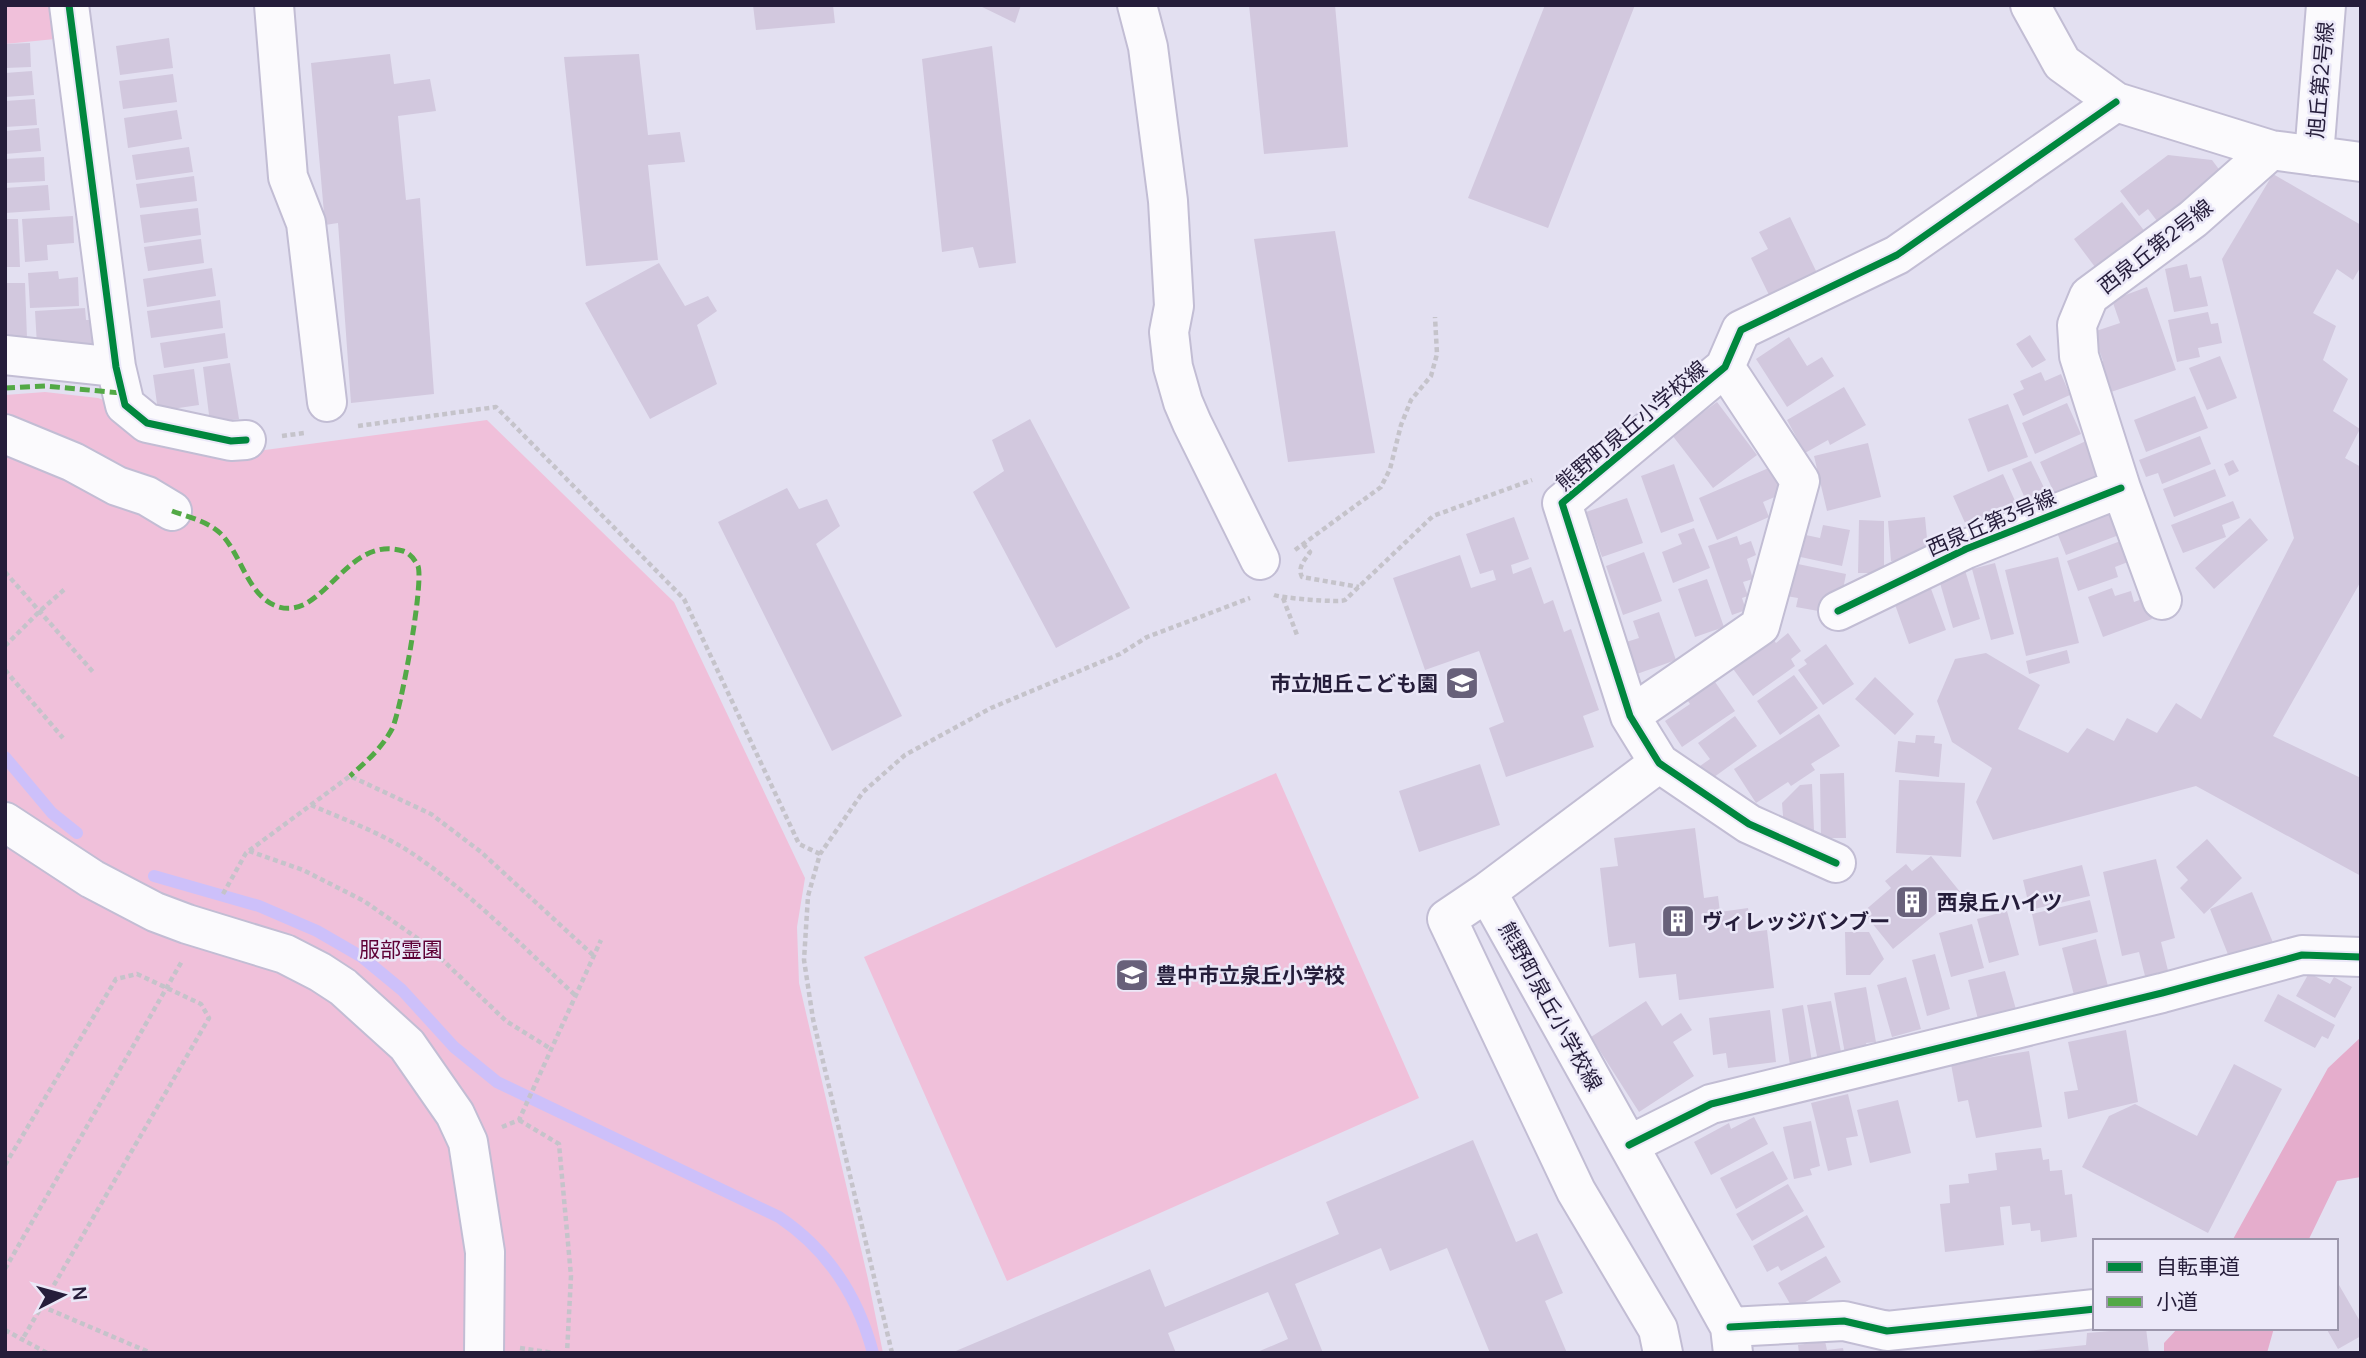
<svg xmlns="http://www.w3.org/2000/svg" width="2366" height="1358" font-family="Manrope,'Noto Sans JP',sans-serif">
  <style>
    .green { fill: #f0c0da }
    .forest { fill: #e5adcc }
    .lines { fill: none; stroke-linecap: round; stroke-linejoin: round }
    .stream { stroke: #cdc0fa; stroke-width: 12 }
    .building { fill: #d2c8de }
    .minor-casing { stroke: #c2bdd4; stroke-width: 42 }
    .path { stroke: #c5c3ca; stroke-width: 4.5; stroke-dasharray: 5 3.5; stroke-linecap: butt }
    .minor { stroke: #fbfafd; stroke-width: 38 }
    .quiet { stroke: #53a946; stroke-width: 5; stroke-dasharray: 10 5; stroke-linecap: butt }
    .cycleway-casing { stroke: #ebe8f8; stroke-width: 11 }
    .cycleway { stroke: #00873e; stroke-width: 7 }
    .labels { text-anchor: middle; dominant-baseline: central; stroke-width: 5; stroke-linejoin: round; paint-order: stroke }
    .street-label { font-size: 21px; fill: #251d3a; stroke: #ebe8f8 }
    .poi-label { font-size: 21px; font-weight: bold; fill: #251d3a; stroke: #ebe8f8; text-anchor: start }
    .park-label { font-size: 21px; fill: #5f0136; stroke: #ebe8f8 }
  </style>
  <rect width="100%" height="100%" fill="#e3e0f1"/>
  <path class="green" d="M5,5H52L55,39L5,44Z
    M45,392L98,398L251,452L487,420L674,602L805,878L797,927L799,983L868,1279L883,1353H5V395Z
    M1276,773L1419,1098L1007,1281L864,957Z"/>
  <path class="forest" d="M2361,1037V1177L2337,1181L2308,1241H2232L2328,1068Z
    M2178,1328H2274L2267,1353H2164V1343Z"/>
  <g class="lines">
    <path class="stream" d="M5,757L52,813L77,833
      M154,876L259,906L317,931L362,957L402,990L454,1047L497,1082L779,1217C828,1250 858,1296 873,1353"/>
  </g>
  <path class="building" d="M753,5H833L835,23L756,30Z
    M978,5H1021L1015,23Z
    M1249,5H1335L1348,147L1264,154Z
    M1545,5H1635L1548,228L1468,198Z
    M169,38L173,68L120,75L116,46Z
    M30,43L31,67L5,68V44Z
    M992,46L1016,263L979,268L973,247L942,252L922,59Z
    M390,54L394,84L430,79L436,111L398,116L406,200L420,198L434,394L351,403L338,223L325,225L311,63Z
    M639,54L648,135L680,132L685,162L648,165L658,260L586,266L564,57Z
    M32,71L34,95L5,97V73Z
    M173,74L177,102L123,109L119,81Z
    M35,99L37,125L5,127V101Z
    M177,110L182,139L128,148L124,118Z
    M39,128L41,151L5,154V131Z
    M189,147L193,172L136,180L132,155Z
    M2168,155L2212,160L2224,176L2160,225L2148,209L2139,216L2120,191Z
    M44,157L45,181L5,183V159Z
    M2273,174L2361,225V266L2353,280L2337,269L2313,313L2336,326L2323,360L2348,379L2333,411L2360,429L2345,458L2361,467V581L2273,736L2361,778V876L2196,786L1993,840L1976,802L1992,768L1952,742L1937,701L1955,659L1986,653L2040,685L2018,729L2068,753L2087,728L2114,741L2127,718L2157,733L2176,703L2201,719L2294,538L2222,259Z
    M194,176L197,201L140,208L136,184Z
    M48,185L50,210L5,213V188Z
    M2122,202L2146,233L2098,271L2074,239Z
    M198,208L201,235L144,243L140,215Z
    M73,216L74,243L47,245L48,260L25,262L22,219Z
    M1790,217L1817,273L1770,297L1751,258L1768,249L1759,232Z
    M5,219H18L20,267H5Z
    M1335,231L1375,453L1288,462L1254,239Z
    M201,239L204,263L148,271L144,247Z
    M659,263L685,306L708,296L717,311L697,325L717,384L650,419L585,303Z
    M2187,264L2190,278L2201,276L2208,306L2174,312L2165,269Z
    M212,268L216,296L147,307L143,279Z
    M58,271L59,279L78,277L79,306L30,308L28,273Z
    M5,283H25L27,338L5,339Z
    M2147,287L2176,370L2108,393L2098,363L2103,361L2093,332L2120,323L2112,300Z
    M220,300L223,328L151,338L147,311Z
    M85,308L86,320H92L94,347L77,348L76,343L37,345L35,311Z
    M2208,312L2211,324L2218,323L2222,343L2198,348L2200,357L2177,362L2168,320Z
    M225,333L228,358L164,368L160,343Z
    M2030,335L2046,360L2032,368L2016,344Z
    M1789,337L1807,366L1822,357L1834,376L1787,407L1756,359Z
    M2220,356L2237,398L2207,410L2189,368Z
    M230,363L239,419L210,423L203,367Z
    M194,369L199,405L158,411L153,375Z
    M2041,372L2045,381L2061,374L2070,395L2023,416L2013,394L2024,389L2020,381Z
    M1844,387L1866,425L1830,445L1828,440L1805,453L1787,420Z
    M2195,396L2208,428L2146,452L2134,420Z
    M1717,402L1757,455L1713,488L1672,435Z
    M2067,403L2081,434L2035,454L2022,423Z
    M2008,404L2028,457L1988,472L1968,419Z
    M1030,419L1130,608L1056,648L973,492L1004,471L992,440Z
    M2200,436L2211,464L2162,484L2158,473L2146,477L2139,460Z
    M2086,441L2102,476L2056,497L2040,462Z
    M1868,443L1881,497L1827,511L1814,456Z
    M2233,460L2239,471L2229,476L2224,464Z
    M2031,461L2051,502L2031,512L2012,469Z
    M1674,464L1694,521L1661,533L1641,476Z
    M1771,467L1782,494L1763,502L1769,517L1717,540L1699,498Z
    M2215,469L2226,496L2174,517L2163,489Z
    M2003,474L2020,512L1970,534L1953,496Z
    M787,488L799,509L827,499L840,526L816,544L902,716L832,751L718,522Z
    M1627,498L1643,543L1602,557L1586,512Z
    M2233,501L2240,518L2222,525L2226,537L2183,553L2171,525Z
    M2109,509L2119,535L2066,555L2056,530Z
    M1514,517L1529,559L1511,565L1513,574L1531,567L1544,604L1553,600L1564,632L1571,629L1599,710L1583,716L1594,747L1506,777L1489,728L1504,722L1479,651L1425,670L1393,578L1460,555L1471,588L1496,580L1493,570L1480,574L1466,534Z
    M1925,517L1928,549L1916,550L1917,559L1891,561L1888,521Z
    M2250,518L2268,540L2214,589L2195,568Z
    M1859,520L1884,521V573H1858Z
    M1823,525L1850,530L1842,566L1796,556L1801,534L1820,538Z
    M1694,528L1710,568L1673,583L1662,552L1682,544L1678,534Z
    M1737,536L1740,545L1751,541L1756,555L1747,559L1753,579L1743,582L1748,596L1742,598L1746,610L1732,615L1708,546Z
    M2126,539L2133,560L2115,567L2118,577L2078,591L2067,561Z
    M1644,552L1662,601L1623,615L1606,566Z
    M2058,557L2079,643L2026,656L2005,570Z
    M1793,563L1846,574L1841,600L1824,612L1796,607L1798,598L1786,596Z
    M1995,563L2014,634L1991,640L1972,569Z
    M1964,567L1980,619L1953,628L1938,576Z
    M1707,579L1724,627L1695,637L1678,589Z
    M1930,586L1946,630L1909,644L1893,599Z
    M2112,588L2115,596L2131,591L2134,602L2145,598L2152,619L2103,637L2088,597Z
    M1659,612L1676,660L1634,675L1623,643L1639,638L1633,621Z
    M1788,633L1801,651L1791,659L1795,666L1753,696L1731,666L1771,636L1776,643Z
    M1826,644L1854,684L1823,705L1798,670L1807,664L1804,660Z
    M2067,650L2070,663L2029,674L2026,661Z
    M1794,675L1818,708L1780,735L1757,701Z
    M1875,677L1914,714L1895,735L1855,699Z
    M1713,679L1735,711L1682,747L1665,721L1690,704L1686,698Z
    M1819,714L1840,746L1811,764L1815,770L1791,786L1788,782L1756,803L1734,769Z
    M1735,716L1757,746L1710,780L1700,766L1710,759L1698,743Z
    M1916,735L1935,736L1934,743L1942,744L1939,777L1895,772L1898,741L1915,743Z
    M1480,764L1500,825L1419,852L1399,791Z
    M1844,773L1846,838H1821L1820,774Z
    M1899,780L1965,783L1961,857L1896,853Z
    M1812,784L1814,831H1799L1784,828L1782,803L1800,785Z
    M1695,828L1704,898L1718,896L1720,912L1748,908L1752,932L1767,930L1774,988L1679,1000L1676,974L1639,978L1635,943L1609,947L1600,868L1618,866L1614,838Z
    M2207,839L2242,878L2204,914L2180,888L2188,880L2176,867Z
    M1931,856L1961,893L1893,949L1863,912L1891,888L1885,881L1906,864L1912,871Z
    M2156,859L2175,938L2161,942L2171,983L2148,988L2139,952L2122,956L2103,872Z
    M2082,865L2090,896L2030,910L2023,880Z
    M2252,892L2274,945L2231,962L2210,909Z
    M2090,900L2098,932L2039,946L2032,914Z
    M2007,911L2019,955L1989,963L1977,919Z
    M1972,924L1984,968L1951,977L1939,933Z
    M1845,932H1869L1884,959L1870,975H1846Z
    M2096,939L2110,994L2076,1003L2062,948Z
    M1935,954L1950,1009L1927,1016L1912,960Z
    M2005,971L2017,1013L1979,1023L1968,980Z
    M2309,973L2330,984L2334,977L2352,987L2335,1018L2296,996Z
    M1906,977L1921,1029L1892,1037L1877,985Z
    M1866,987L1876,1042L1866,1043L1869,1055L1846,1059L1834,993Z
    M2278,994L2335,1025L2328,1039L2322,1036L2315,1048L2264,1021Z
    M1646,1001L1662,1026L1681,1013L1692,1030L1673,1042L1694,1076L1639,1112L1591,1037Z
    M1831,1001L1842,1057L1818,1061L1807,1005Z
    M1803,1005L1812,1062L1790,1065L1782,1009Z
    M1770,1010L1776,1062L1728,1068L1726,1053L1713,1055L1709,1018Z
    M2126,1030L2138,1102L2068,1119L2064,1092L2078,1090L2068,1042Z
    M2029,1051L2042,1127L1976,1138L1968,1100L1958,1102L1951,1064Z
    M2234,1064L2282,1089L2208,1233L2082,1167L2109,1116L2135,1104L2197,1136Z
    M1848,1094L1858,1136L1846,1138L1852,1165L1828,1171L1811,1103Z
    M1898,1100L1911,1153L1870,1163L1857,1110Z
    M1754,1117L1768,1144L1711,1175L1694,1142L1729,1123L1731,1129Z
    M1811,1121L1820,1166L1810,1169L1812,1175L1794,1179L1783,1127Z
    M1473,1140L1516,1242L1537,1233L1563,1293L1545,1301L1567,1353H1490L1447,1248L1390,1271L1381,1248L1295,1284L1323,1353H1255L1288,1339L1268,1292L1168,1333L1176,1353H951L1150,1269L1165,1307L1339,1234L1326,1202Z
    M2041,1148L2043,1160L2049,1159L2050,1171L2062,1170L2065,1195L2072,1194L2077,1237L2041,1242L2040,1230L2031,1231L2030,1223L2012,1225L2010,1206L2000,1207L2004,1245L1945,1252L1940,1204L1950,1203L1949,1185L1969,1183L1968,1174L1997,1170L1995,1153Z
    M1773,1151L1788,1179L1736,1209L1720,1178Z
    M1788,1184L1804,1211L1752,1241L1736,1214Z
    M1807,1215L1825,1247L1781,1271L1778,1266L1767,1272L1753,1246Z
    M1826,1256L1841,1282L1793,1309L1778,1283Z
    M2339,1285L2361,1323V1336L2338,1349L2326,1328H2336V1287Z
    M2146,1328L2149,1353H2026V1351L2086,1345L2087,1333Z
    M1825,1341L1827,1350L1843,1348L1844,1353H1799L1798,1345Z"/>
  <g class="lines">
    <g class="minor-casing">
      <path id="minor" d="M69,5L116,367L125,405L147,423L231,441L246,440
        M274,5L288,177L306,223L327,402
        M1137,5L1148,47L1168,201L1174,306L1169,332L1173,367L1183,402L1192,423L1260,560
        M2030,5L2062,63L2116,102L2271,150L2361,162
        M2314,156L2326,5
        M5,355L116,367
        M5,434L73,462L117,486L147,496L172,511
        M2162,600L2121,488L2079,356L2077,325L2089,296L2193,219L2271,150
        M1838,611L1966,549L2121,488
        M1630,716L1760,626L1800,481L1725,367
        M1659,763L1487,892L1730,1327L1733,1353
        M5,822L92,879L155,912L187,924L285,954L320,972L343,987L407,1045L455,1114L468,1142L485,1252L484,1353
        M1836,863L1749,824L1659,763L1630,716L1562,503L1725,367L1741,330L1897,255L2116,102
        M1487,892L1447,919L1576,1191L1658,1329L1663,1353
        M1629,1145L1711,1104L2162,993L2302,955L2361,957
        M1730,1327L1844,1321L1887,1331L2095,1309"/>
    </g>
    <path class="path" d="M358,426L496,407L684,599L799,844L820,854
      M282,436L304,433
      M1303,544L1310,552C1305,560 1297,567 1302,577L1359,587
      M1295,550L1381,487L1390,469L1401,425L1411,400L1431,376L1437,354L1435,317
      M5,572L94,673
      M1274,595C1282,598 1339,603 1345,600L1433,516L1532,480
      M1283,598L1297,635
      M5,646L40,611L66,588
      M5,670L63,738
      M311,805C345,820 382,833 413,854C472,894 523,947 576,996
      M249,851L303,870L364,901L427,945L506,1021L551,1049
      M223,894L246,853L350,776L431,814L481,852L594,956
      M519,1120L559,1144L571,1276L567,1353
      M502,1127L519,1120L601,940
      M5,1165L116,979L137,974L201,1004L209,1018L22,1340
      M5,1269L182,961
      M41,1306L151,1353
      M5,1330L47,1353
      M520,1348L554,1353
      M892,1353L813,1019L804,960L808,896L820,854L863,792L905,755L991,708L1120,654L1147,637L1250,598"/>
    <use href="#minor" class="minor"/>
    <path class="quiet" d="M5,388L45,386L121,393
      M172,511C188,517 207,521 220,533C242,554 247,597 279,607C324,620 347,534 403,551C410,553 415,560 418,566C424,583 401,711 392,729C381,749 367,761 350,776"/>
    <g class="cycleway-casing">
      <path id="cycleway" d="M69,5L116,367L125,405L147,423L231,441L246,440
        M1838,611L1966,549L2121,488
        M1836,863L1749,824L1659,763L1630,716L1562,503L1725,367L1741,330L1897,255L2116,102
        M1629,1145L1711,1104L2162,993L2302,955L2361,957
        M1730,1327L1844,1321L1887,1331L2095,1309"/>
    </g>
    <use href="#cycleway" class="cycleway"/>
  </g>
  <defs>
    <g id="school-square" transform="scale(1.75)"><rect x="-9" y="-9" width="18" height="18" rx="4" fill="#68617a" stroke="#ebe8f8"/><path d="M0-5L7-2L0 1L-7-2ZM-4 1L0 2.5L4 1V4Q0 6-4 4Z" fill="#fff"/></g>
    <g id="building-square" transform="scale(1.75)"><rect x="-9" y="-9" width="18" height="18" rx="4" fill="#68617a" stroke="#ebe8f8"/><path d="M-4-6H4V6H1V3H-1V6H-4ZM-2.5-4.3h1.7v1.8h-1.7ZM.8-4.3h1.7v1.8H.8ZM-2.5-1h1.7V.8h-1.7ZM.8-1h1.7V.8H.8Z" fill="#fff"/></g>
  </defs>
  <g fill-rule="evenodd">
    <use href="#school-square" x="1462" y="683"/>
    <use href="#building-square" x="1912" y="902"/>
    <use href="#building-square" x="1678" y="921"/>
    <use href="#school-square" x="1132" y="975"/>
  </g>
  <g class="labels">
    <g class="street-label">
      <text transform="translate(2320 80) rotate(-85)">旭丘第2号線</text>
      <text transform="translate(2155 246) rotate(-38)">西泉丘第2号線</text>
      <text transform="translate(1631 425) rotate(-40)">熊野町泉丘小学校線</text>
      <text transform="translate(1991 522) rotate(-23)">西泉丘第3号線</text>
      <text transform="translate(1551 1006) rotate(61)">熊野町泉丘小学校線</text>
    </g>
    <g class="poi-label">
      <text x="1438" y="683" text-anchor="end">市立旭丘こども園</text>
      <text x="1937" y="902">西泉丘ハイツ</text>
      <text x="1702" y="921">ヴィレッジバンブー</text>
      <text x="1156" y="975">豊中市立泉丘小学校</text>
    </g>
    <g class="park-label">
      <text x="401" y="949">服部霊園</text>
    </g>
  </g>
  <rect width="2366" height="1358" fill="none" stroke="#251d3a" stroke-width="14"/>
  <rect x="2093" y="1239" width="245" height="91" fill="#ebe8f8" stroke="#9c97ac" stroke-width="2"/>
  <rect x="2107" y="1262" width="35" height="10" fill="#00873e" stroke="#9c97ac" stroke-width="2"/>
  <text x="2156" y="1274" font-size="21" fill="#251d3a">自転車道</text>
  <rect x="2107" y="1297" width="35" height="10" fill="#53a946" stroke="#9c97ac" stroke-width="2"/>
  <text x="2156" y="1309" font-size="21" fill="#251d3a">小道</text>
  <g transform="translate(63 1295) rotate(84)" stroke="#ebe8f8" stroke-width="5" paint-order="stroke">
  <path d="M0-5L12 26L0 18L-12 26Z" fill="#251d3a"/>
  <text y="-10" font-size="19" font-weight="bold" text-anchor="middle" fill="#251d3a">N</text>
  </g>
</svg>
